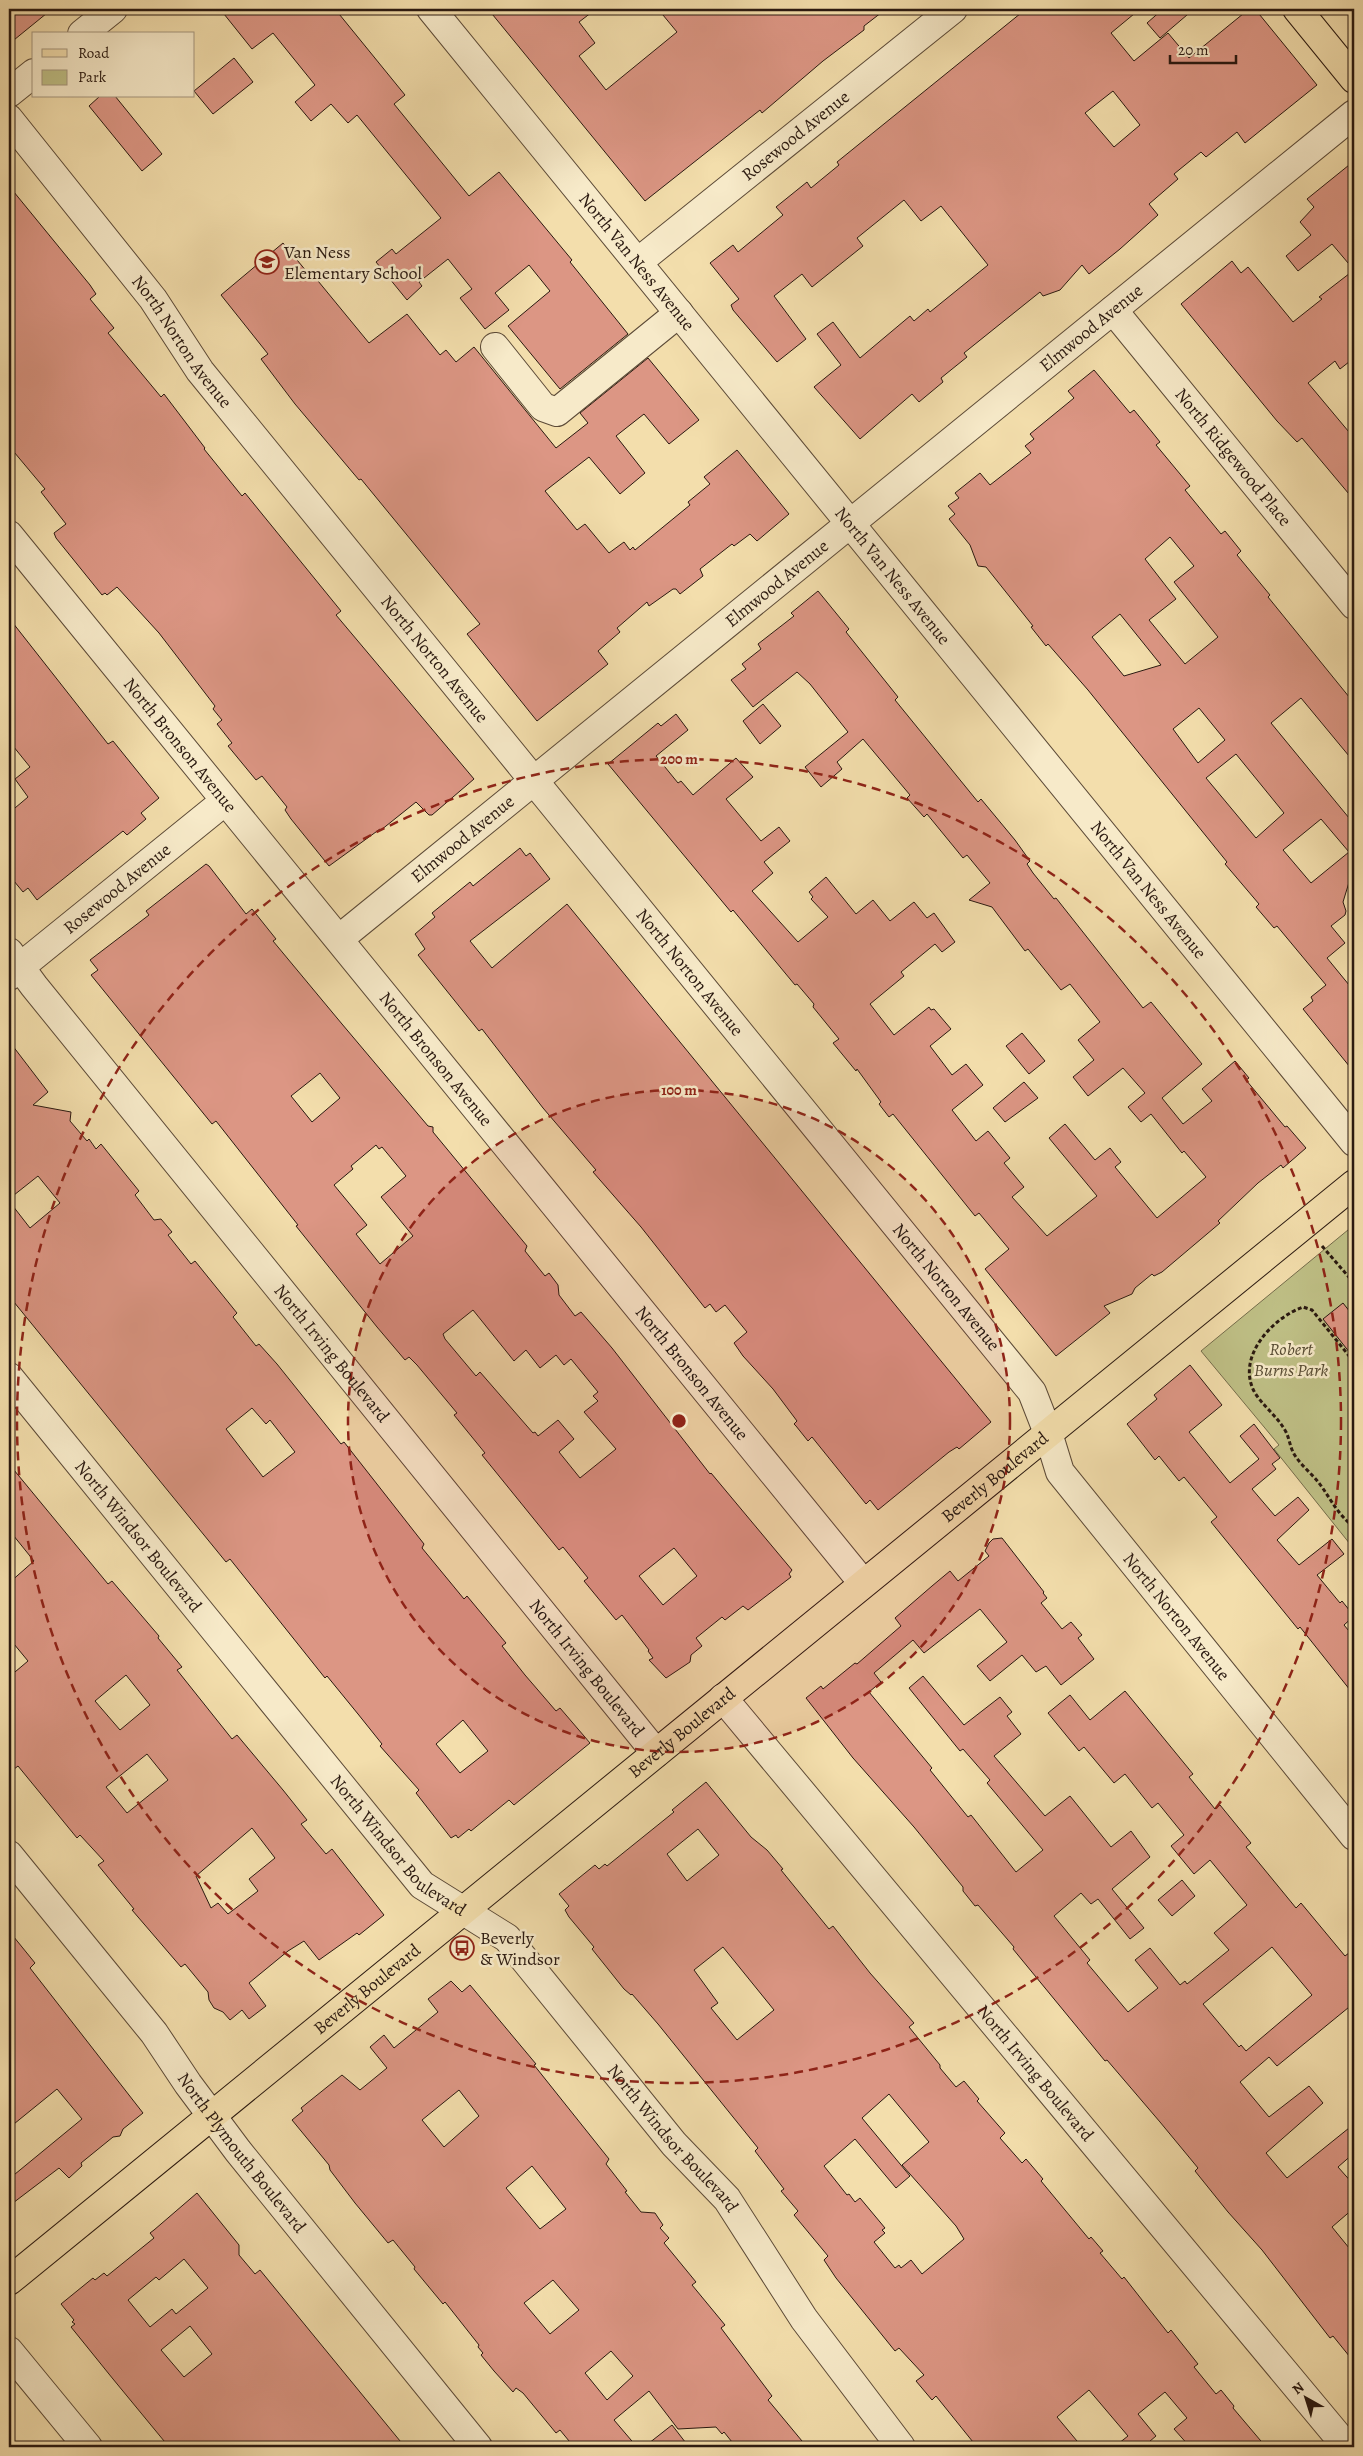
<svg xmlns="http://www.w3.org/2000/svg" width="1363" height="2456" font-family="Alegreya,serif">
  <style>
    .green { fill: #bfc086; stroke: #746c4b }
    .building { fill: #dc9684; stroke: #2a1910; fill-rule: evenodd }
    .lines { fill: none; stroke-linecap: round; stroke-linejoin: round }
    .minor-casing { stroke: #5c4a37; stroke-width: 30 }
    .major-casing { stroke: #2a1910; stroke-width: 30 }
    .path { stroke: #2a1910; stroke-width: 3; stroke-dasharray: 4 2.5; stroke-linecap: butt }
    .minor { stroke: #f7eac9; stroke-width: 28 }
    .major { stroke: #f3deac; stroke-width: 28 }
    .ring { fill: none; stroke: #8f2418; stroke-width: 2.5; stroke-dasharray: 9 6 }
    .labels { text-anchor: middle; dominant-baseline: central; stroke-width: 5; stroke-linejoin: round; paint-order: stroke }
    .street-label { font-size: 18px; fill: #2a1910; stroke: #f7eac9 }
    .poi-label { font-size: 18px; fill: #2a1910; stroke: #f7eac9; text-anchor: start }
    .park-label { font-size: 18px; font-style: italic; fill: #574b33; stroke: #f7eac9 }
    .centre { fill: #8f2418; stroke: #f7eac9; stroke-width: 2.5 }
    .ring-label { font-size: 15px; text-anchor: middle; font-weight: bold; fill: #8f2418; stroke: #f7eac9; stroke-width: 5; stroke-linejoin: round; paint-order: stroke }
  </style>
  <rect width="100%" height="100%" fill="#f3deac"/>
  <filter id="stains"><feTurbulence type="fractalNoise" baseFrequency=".004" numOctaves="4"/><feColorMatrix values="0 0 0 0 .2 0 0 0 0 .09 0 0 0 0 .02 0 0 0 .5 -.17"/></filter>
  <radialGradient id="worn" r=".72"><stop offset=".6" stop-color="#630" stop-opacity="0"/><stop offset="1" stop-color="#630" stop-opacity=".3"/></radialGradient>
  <path class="green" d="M1354,1225V1549L1274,1449L1279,1445L1201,1351Z"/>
  <path class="building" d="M9,9H52L9,44Z
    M220,9H335L405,95L394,104L469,196L499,172L572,260L570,262L628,334L560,389L508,326L550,291L529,265L495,293L509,310L485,329L460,298L472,289L448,259L419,282L422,286L407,300L376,262L392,249L396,254L441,218L357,115L348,123L331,104L311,121L295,102L315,85L273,33L252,49Z
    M488,9H596L579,22L595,43L579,56L606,90L677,32L658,9H886L864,26V30L823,61L762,113L760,110L645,201Z
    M1026,9H1140L1111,33L1134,61L1168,33L1189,58L1249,9H1255L1317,85L1245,143L1237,132L1206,157L1201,152L1174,174L1178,179L1149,204L1158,215L1120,249L1089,274L1082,265L1060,290L1043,296L1040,292L964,353L967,357L941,378L943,382L919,402L912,394L860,439L814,387L841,365L817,334L833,322L860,358L910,316L914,321L928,309L930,312L988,265L941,206L921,221L904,200L857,238L863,246L812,287L802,274L774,296L806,339L777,362L733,310L731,305L739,299L710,263L733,245L738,252L783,215L776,207L807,182L811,188L839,165L837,162ZM1113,91L1140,125L1114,147L1085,113Z
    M1163,9H1194L1160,38L1147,23Z
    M234,58L253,82L213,114L194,91Z
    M100,96H115L162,154L142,171L89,106Z
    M1354,161V358L1340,369L1335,361L1308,383L1354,438V500L1302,438L1297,442L1277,421L1181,304L1232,261L1241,273L1248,267L1293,322L1322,299L1319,297L1354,270L1332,244L1298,271L1286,256L1311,235L1300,222L1314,207L1307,199Z
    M9,186L90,285L96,294L90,299L114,328L108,333L161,397L164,394L205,448L204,449L242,496L245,493L341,611L336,615L474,779L432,815H429L416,802L381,830L380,829L329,866L291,819L285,810L287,807L262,776L256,780L228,746L232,743L217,724L222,720L213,709L215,706L159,633L117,587L107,595L105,593L102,595L56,538L54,533L66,524L41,492L45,489L9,446Z
    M283,243L307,272L309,270L369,343L407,314L440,355L446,350L456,362L474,347L556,448L588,423L580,413L648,358L699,420L669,444L644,414L616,436L645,473L620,494L589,457L545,491L577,530L585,524L609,553L624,542L630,550L633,547L635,550L690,505L688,502L710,484L704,477L737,450L789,514L757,541L750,534L734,546L732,544L700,569L703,576L680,594L676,589H673L649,606L647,602L617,628L620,632L598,651L608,664L537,721L467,634L480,624L361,479L359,480L295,404L261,359L268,354L221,295Z
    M1094,370L1130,413L1134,410L1152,432L1160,442L1156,445L1190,486L1185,490L1221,534L1225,531L1241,551L1237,555L1270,595L1268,597L1354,703V762L1301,698L1271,723L1354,824V866L1343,902L1346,911L1345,915L1331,926L1345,943L1327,958L1354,991V1072L1303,1009L1313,1001L1311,997L1326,985L1277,926L1274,928L1256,907L1259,904L1225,864L1227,862L1088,690L1048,644L1046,646L1031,627L1033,626L986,567L978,566L970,545L949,519L955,514L948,506L959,498L955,493L980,473L990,485L1031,453L1025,446L1034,439L1030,434L1074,398L1068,391ZM1170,537L1194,566L1174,582L1218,637L1185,664L1149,620L1176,599L1145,559ZM1120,614L1161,665L1124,676L1092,637ZM1199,708L1225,740L1198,763L1173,729ZM1236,754L1284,813L1256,838L1206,778ZM1321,819L1349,852L1311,883L1283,850Z
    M818,591L849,629L846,632L898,697L895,700L978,802L981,799L1015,840L1030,861L1027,864L1033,873L1054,899L1056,898L1143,1008L1151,1002L1202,1064L1162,1098L1183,1124L1212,1101L1202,1089L1235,1061L1249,1078L1246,1080L1285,1127L1287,1126L1306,1148L1283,1168L1281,1165L1258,1183L1218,1221L1220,1223L1162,1272L1154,1276L1152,1274L1135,1288L1132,1294L1104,1306L1110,1313L1056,1356L985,1269L1009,1249L979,1213L975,1216L893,1114L889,1117L879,1104L881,1102L857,1069L856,1071L833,1043L839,1039L813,1007L814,1004L797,984L795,985L733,910L731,912L608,764L658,723L661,726L676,714L688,730L656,756L678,783L681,781L693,795L736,758L753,777L726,799L761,841L779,827L790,841L764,862L773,873L752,891L798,942L828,917L811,899L813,897L809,892L826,877L856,914L873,900L890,921L914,902L927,918L934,913L955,942L942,952L935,944L901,972L904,976L870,1004L894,1035L929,1007L931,1010L934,1009L951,1029L930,1046L952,1075L966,1064L983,1085L952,1110L976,1141L988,1131L1010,1158L1004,1163L1024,1187L1012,1197L1047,1236L1097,1196L1049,1138L1065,1124L1095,1160L1110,1148L1121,1162L1115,1167L1157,1218L1206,1177L1184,1151L1182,1153L1151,1114L1141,1122L1128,1107L1145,1093L1123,1068L1088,1096L1073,1077L1094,1060L1078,1040L1100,1022L1070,984L1061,990L1028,949L1025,951L992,907L969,900L990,883L967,855L963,858L927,814L924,817L907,798L910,795L863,739L837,762L842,769L821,787L805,767L848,732L810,684L797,672L753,707L731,680L746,669L742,664L761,649L758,644L794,616L791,613Z
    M9,618L108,744L113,741L159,798L141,813L146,819L127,835L123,831L37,900L28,888L23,892L9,875V813L28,797L15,779L30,767L9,741Z
    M763,704L781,726L760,744L743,721Z
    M520,848L526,856L530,853L550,879L470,941L492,968L567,904L991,1422L959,1449L957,1447L949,1452L878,1510L870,1500L866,1504L812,1437L808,1441L796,1426L794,1424L797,1421L773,1389L743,1356L734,1343L747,1332L725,1305L716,1312L710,1304L705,1308L641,1227L593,1172L596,1170L543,1108L482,1029L479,1031L418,955L425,949L415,934L435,917L432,913L470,882L473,886Z
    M206,864L209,866L246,914L252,909L276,939L273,941L342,1024L428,1126L433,1127V1132L527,1246L525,1251L545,1276L549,1273L558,1285L559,1295L575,1316L581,1312L612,1348L710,1474L711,1473L792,1570L789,1574L791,1577L748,1610L743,1606L725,1620L722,1617L696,1638L702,1646L691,1655L690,1662L666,1678L649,1660L653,1658L648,1651L649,1650L622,1615L616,1620L584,1581L588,1578L563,1547L559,1550L482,1455L485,1453L454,1415L457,1413L417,1365L409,1357L405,1360L377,1327L296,1226L298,1225L216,1121L212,1124L91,975L98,970L90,960L149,915L146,911ZM320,1073L340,1098L312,1122L291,1096ZM376,1145L379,1149L382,1147L406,1176L381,1197L413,1236L380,1264L356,1234L367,1225L334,1185L353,1169L351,1166ZM473,1310L514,1361L526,1350L540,1368L556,1355L564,1365L571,1359L598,1392L593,1396L598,1401L584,1412L616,1449L580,1478L559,1452L574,1439L558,1420L538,1436L535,1432L533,1433L480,1372L476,1376L445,1339L443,1334ZM674,1548L697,1576L663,1605L639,1576Z
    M1022,1033L1045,1061L1029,1074L1006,1046Z
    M9,1041L48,1092L33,1105L71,1112L70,1121L87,1141L89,1139L96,1149L101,1144L139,1191L135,1195L154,1220L161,1219L172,1232L168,1235L191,1264L195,1261L237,1313L233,1317L256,1346L259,1344L277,1364L341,1444L344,1442L424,1544L422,1548L464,1599L467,1596L506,1643L502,1646L525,1675L556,1711L560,1708L590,1743L514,1805L509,1800L471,1831L469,1829L458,1838L456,1835L451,1838L416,1793L419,1790L380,1746L382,1744L358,1714L327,1676L325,1678L230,1559L226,1562L9,1296V1201L30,1228L60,1203L38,1176L9,1199V1168L15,1163L9,1156ZM252,1408L266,1424L270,1420L295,1452L263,1477L226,1429ZM463,1720L488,1751L460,1773L436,1744Z
    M1024,1082L1038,1098L1005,1122L993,1108Z
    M1343,1303L1354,1317V1358L1323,1319Z
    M1190,1365L1222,1405L1189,1432L1230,1483L1259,1459L1240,1436L1254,1424L1280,1458L1272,1464L1276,1469L1252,1489L1275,1516L1298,1497L1309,1510L1277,1540L1299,1565L1332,1539L1344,1554L1317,1575L1340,1603L1342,1601L1354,1616L1344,1625L1354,1637V1695L1300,1627L1298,1629L1211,1522L1217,1517L1184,1477L1179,1481L1159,1456L1155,1460L1127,1424L1157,1399L1154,1395Z
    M9,1464L108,1584L112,1581L159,1636L158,1638L182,1667L177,1670L232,1739L237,1735L283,1790L307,1820L301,1824L326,1854L332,1849L384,1915L359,1935L357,1933L319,1960L304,1941L288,1951L249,1983L266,2006L249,2019L242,2010L230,2020L223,2012L214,2008L209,2000L208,1992L185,1964L181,1967L132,1910L134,1909L98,1865L104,1861L80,1835L77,1838L18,1766L9,1773V1677L28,1661L9,1638V1583L34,1561L9,1530ZM126,1675L150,1705L120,1730L95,1701ZM147,1754L168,1780L127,1813L106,1787ZM252,1828L275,1858L249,1879L258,1891L228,1914L218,1903L211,1908L196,1876Z
    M1002,1538L1044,1592L1043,1593L1047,1598L1041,1603L1062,1629L1071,1622L1082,1635L1078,1638L1094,1659L1061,1685L1046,1666L1036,1672L1022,1655L990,1681L977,1666L1007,1642L980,1609L924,1653L913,1640L874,1673L881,1682L869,1692L932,1768L930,1770L968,1817L971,1815L1016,1872L1043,1850L987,1783L990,1780L963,1749L960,1751L909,1688L923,1676L964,1725L1000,1697L1012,1712L1007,1716L1021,1734L994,1756L1045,1816L1070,1796L1111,1847L1131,1831L1150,1857L1112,1889L1144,1928L1130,1939L1098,1899L1091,1904L1081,1893L1054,1916L1090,1960L1087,1963L1128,2012L1158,1988L1135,1960L1150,1948L1180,1985L1185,1981L1187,1984L1229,1950L1214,1933L1247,1905L1210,1860L1194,1874L1171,1846L1184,1835L1158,1803L1152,1808L1125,1774L1114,1783L1084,1747L1079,1751L1048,1713L1070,1695L1090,1720L1125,1691L1193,1774L1189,1777L1215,1809L1220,1805L1251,1843L1246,1847L1296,1908L1301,1903L1345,1956L1354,1949V2003L1277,2066L1269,2057L1240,2082L1269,2117L1309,2086L1323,2103L1266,2153L1287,2178L1354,2124V2153L1338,2167L1354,2185V2208L1332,2227L1354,2254V2362L1333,2336L1330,2338L1262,2250L1228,2212L1195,2171L1198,2168L1160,2122L1107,2060L1105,2061L1013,1949L1014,1947L978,1905L975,1906L963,1891V1887L914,1827L853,1758L806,1698L821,1686L823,1689L855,1663L857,1664L901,1626L895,1618L932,1586L950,1571L958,1581L989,1556L985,1551L989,1543L993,1539ZM1272,1947L1312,1995L1246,2051L1241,2045L1239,2047L1203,2004Z
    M706,1782L751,1837L767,1850L783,1869L781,1870L829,1929L833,1926L870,1973L914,2023L909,2027L940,2065V2068L956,2087L964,2081L979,2099L977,2101L1005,2133L1000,2138L1022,2163L1026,2159L1043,2179L1041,2181L1089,2239L1091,2237L1103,2251L1100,2253L1122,2279L1124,2277L1168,2333L1171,2330L1198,2364L1194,2367L1216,2394L1221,2390L1234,2406L1233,2408L1266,2447H1190L1174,2429L1187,2418L1165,2392L1138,2414L1156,2436L1143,2447H1114L1128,2436L1089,2390L1057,2417L1082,2447H977L936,2396L932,2400L916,2381L924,2375L899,2348L895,2351L836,2278L824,2260L828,2256L794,2215L798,2211L781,2191L784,2189L755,2151L758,2148L658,2024L632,1994L631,1995L624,1989L592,1949L594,1947L569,1917L565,1910L569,1906L559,1894L595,1865L599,1869L605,1864L607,1866L674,1812L672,1810ZM698,1829L719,1855L687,1881L667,1854ZM723,1947L774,2010L737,2040L711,2008L718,2003L694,1970ZM889,2094L929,2142L902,2165L956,2226L964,2239L922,2274L911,2260L901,2268L899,2265L895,2268L874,2242L885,2233L882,2230L885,2228L860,2198L855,2202L849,2194L847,2195L824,2166L855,2139L896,2188L910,2176L862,2118Z
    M1182,1880L1195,1896L1172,1916L1158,1900Z
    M9,1931L35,1963L30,1968L143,2113L123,2129L120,2136L113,2137L81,2163L82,2166L69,2178L59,2168L9,2206V2179L82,2119L57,2089L9,2128Z
    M451,1981L462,1992L470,1985L536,2064L534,2065L609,2159L606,2164L627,2191L625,2192L641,2212L655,2213L663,2225L660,2228L669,2238L664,2243L696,2282L692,2285L725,2325L721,2328L772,2396L768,2400L807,2447H736L724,2432L722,2434L716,2427L678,2429L649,2391L614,2420L637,2447H574L560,2430L556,2433L523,2393L516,2388L513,2392L494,2371L481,2355L483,2353L478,2347L479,2345L445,2302L443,2304L414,2269L415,2267L393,2240L388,2243L355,2203L330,2170L329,2165L292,2120L303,2111L301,2108L342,2075L360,2090L387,2068L370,2047L384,2035L394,2048L438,2012L428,1999ZM459,2090L479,2116L444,2147L422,2120ZM532,2166L566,2209L540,2229L506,2188ZM553,2280L579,2310L550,2334L524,2303ZM611,2351L633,2376L607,2400L585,2373Z
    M197,2193L239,2245V2255L255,2274L260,2270L405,2447H169L113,2379L71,2327L75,2324L72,2322L74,2320L61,2304L93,2278L95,2280L104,2273L107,2276L154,2238L150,2233L154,2230ZM184,2259L208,2288L176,2314L172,2309L150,2327L128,2300L156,2277L159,2280ZM190,2326L212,2354L184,2377L161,2350Z
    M672,2425L689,2447H644Z"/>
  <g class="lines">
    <g class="minor-casing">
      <g id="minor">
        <path id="s1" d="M431,9L1354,1142"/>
        <path d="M82,34L113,9"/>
        <path d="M9,93L34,73"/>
        <path id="s2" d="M9,119L153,299L200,371L1032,1392L1048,1433L1060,1472L1354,1836"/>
        <path id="s3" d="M638,262L953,9"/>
        <path id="s4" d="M1113,310L1354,605"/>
        <path d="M495,347L543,407L557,412L679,313"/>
        <path id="s5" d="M9,535L863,1583"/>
        <path id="s6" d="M339,939L1354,114"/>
        <path id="s7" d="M9,952L34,986L656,1753"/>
        <path id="s8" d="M9,976L225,801"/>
        <path id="s9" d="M9,1377L422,1885L507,1938L674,2144L727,2199L804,2319L901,2447"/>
        <path id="s10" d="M723,1698L1347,2447"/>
        <path id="s11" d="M9,1855L154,2033L188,2084L238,2151L478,2447"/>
        <path d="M9,2351L88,2447"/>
      </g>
    </g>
    <g class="major-casing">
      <g id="major">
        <path d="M1297,9L1354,79"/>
        <path id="s12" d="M9,2281L1354,1184"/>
      </g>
    </g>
    <path class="path" d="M1322,1246L1354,1283
      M1354,1362L1312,1310L1303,1307C1272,1318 1235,1358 1255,1393C1264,1407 1278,1417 1286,1432C1290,1440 1290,1449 1296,1457C1302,1466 1312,1474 1319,1483C1331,1499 1337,1514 1354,1527"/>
    <use href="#minor" class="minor"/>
    <use href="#major" class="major"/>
  </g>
  <circle cx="679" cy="1421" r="331" fill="#8f2418" fill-opacity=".12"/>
  <g class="ring">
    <circle cx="679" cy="1421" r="331"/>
    <circle cx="679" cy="1421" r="662"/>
  </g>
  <defs>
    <g id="school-ring" transform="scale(1.25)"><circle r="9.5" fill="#f7eac9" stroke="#8f2418" stroke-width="1.5"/><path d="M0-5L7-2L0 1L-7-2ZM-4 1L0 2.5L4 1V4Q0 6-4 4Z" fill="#8f2418"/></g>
    <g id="bus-ring" transform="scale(1.25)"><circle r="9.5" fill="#f7eac9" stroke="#8f2418" stroke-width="1.5"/><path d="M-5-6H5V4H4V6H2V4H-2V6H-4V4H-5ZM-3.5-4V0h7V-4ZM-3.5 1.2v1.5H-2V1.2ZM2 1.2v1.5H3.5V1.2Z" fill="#8f2418"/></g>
  </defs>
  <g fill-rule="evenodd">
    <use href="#school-ring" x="267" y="262"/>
    <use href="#bus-ring" x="462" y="1948"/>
  </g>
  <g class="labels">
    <g class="street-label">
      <text stroke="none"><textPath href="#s3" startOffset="202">Rosewood Avenue</textPath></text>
      <text stroke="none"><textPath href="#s1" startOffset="326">North Van Ness Avenue</textPath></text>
      <text stroke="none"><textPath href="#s6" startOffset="969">Elmwood Avenue</textPath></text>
      <text stroke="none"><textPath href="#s2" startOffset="282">North Norton Avenue</textPath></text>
      <text stroke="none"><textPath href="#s4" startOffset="190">North Ridgewood Place</textPath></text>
      <text stroke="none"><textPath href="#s1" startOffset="731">North Van Ness Avenue</textPath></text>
      <text stroke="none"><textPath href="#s6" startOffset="564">Elmwood Avenue</textPath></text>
      <text stroke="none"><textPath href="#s2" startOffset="688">North Norton Avenue</textPath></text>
      <text stroke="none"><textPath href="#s5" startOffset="271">North Bronson Avenue</textPath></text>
      <text stroke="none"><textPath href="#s6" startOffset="159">Elmwood Avenue</textPath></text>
      <text stroke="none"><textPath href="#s8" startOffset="139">Rosewood Avenue</textPath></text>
      <text stroke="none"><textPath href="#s1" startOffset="1136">North Van Ness Avenue</textPath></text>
      <text stroke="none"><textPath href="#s2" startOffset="1092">North Norton Avenue</textPath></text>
      <text stroke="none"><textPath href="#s5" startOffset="676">North Bronson Avenue</textPath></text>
      <text stroke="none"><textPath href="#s2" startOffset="1498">North Norton Avenue</textPath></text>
      <text stroke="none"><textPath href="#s7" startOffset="515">North Irving Boulevard</textPath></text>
      <text stroke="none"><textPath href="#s5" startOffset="1081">North Bronson Avenue</textPath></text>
      <text stroke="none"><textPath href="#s12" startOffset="1272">Beverly Boulevard</textPath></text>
      <text stroke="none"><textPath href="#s9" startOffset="205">North Windsor Boulevard</textPath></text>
      <text stroke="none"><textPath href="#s2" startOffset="1904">North Norton Avenue</textPath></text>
      <text stroke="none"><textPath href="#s7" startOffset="920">North Irving Boulevard</textPath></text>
      <text stroke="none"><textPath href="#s12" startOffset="868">Beverly Boulevard</textPath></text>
      <text stroke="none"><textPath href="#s9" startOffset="610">North Windsor Boulevard</textPath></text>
      <text stroke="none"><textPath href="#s12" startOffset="462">Beverly Boulevard</textPath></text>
      <text stroke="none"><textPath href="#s10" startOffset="488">North Irving Boulevard</textPath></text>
      <text stroke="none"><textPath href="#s9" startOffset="1015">North Windsor Boulevard</textPath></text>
      <text stroke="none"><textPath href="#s11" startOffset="378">North Plymouth Boulevard</textPath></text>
    </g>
    <g class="poi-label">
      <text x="284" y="252">Van Ness<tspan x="284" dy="21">Elementary School</tspan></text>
      <text x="480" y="1938">Beverly<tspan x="480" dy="21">&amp; Windsor</tspan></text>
    </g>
    <g class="park-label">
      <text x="1291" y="1349">Robert<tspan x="1291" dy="21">Burns Park</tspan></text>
    </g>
  </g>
  <circle cx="679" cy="1421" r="8" class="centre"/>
  <g class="ring-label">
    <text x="679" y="764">200 m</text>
    <text x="679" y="1095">100 m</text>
  </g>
  <rect width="1363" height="2456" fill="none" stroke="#f3deac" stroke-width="30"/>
  <rect x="10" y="10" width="1343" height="2436" fill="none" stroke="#2a1910" stroke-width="2.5"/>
  <rect x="15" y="15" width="1333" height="2426" fill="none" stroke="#2a1910"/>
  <rect x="32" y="32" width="162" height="65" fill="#f7eac9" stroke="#a5967f"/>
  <rect x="42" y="49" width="25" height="8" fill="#f3deac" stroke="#a5967f"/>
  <text x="78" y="58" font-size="15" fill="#2a1910">Road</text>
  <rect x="42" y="70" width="25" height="15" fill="#bfc086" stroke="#a5967f"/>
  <text x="78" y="82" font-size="15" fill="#2a1910">Park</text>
  <g transform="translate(1306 2398) rotate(321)" stroke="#f7eac9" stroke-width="4" paint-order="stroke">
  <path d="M0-4L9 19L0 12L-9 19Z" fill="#2a1910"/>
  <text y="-8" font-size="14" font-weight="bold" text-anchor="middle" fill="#2a1910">N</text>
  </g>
  <path d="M1170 55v8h66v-8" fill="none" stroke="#2a1910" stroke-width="2.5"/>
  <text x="1178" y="55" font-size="15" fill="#2a1910" stroke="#f7eac9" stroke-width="4" paint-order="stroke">20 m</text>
  <rect width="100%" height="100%" filter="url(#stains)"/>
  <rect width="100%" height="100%" fill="url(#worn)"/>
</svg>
